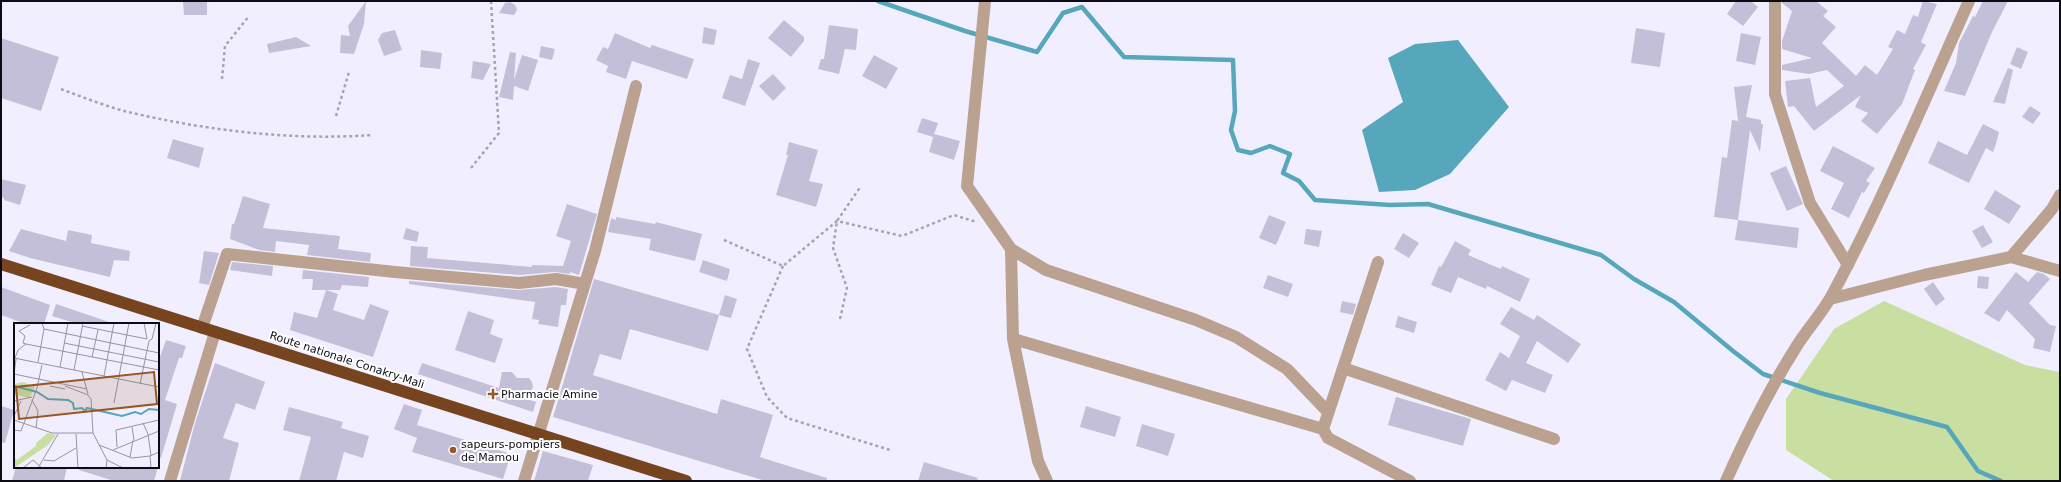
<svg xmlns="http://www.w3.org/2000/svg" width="2061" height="482" font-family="'DejaVu Sans',sans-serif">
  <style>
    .green { fill: #c9dea1 }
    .water { fill: #56a7bc }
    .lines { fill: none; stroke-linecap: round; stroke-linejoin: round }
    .stream { stroke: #56a7bc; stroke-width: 4.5 }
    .building { fill: #c3bfd8 }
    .path { stroke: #a5a3b0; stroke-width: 2.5; stroke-dasharray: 3 3; stroke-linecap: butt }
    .minor { stroke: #baa190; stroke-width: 12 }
    .highway { stroke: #764520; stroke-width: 12 }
    .poi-dot { fill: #985625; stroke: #fff; stroke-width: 1.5 }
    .labels { text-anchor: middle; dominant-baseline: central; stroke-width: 4; stroke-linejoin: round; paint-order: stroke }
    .street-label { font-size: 11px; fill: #0c0b13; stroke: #fff }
    .poi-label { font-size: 11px; fill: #0c0b13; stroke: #fff; text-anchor: start }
    .inset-river { fill: none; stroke: #56a7bc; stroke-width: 2 }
    .inset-road { fill: none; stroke: #9594a1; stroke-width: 1 }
    .view { fill: #985625; fill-opacity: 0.15; stroke: #985625; stroke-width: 2 }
    .inset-edge { fill: none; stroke: #0c0b13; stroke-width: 2 }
  </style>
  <rect width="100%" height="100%" fill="#f1efff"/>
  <path class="green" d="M1884,301L2025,365L2060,372V481H1834L1786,450V399L1834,329Z"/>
  <path class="water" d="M1458,40L1509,107L1450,174L1415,190L1379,192L1362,130L1403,102L1388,58L1415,44Z"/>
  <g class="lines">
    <path class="stream" d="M878,1L965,31L1037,52L1063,13L1082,7L1124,57L1233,60L1235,111L1231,130L1238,150L1251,153L1270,146L1290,154L1283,173L1299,181L1315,200L1390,205L1428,204L1601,255L1634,279L1674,302L1733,351L1763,374L1820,393L1947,427L1978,471L2001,481"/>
  </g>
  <path class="building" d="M183,1H207V15H184Z
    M366,1L364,24L354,54L340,53L341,35L350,36L348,26Z
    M1736,1H1751L1758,7L1743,26L1727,14Z
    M1782,1H1816L1828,11L1823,16L1836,27L1822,43L1856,76L1865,65L1877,75L1893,49L1888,47L1897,30L1905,34L1913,15L1918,17L1923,1L1937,4L1921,42L1926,45L1913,69L1915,70L1902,104L1877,134L1861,121L1868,113L1855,107L1861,95L1814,131L1794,106L1788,107L1785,81L1810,78L1816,107L1844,86L1827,70L1809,74L1782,70V65L1812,58L1782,49V41L1792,11L1782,3Z
    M1983,1H2008L1992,32L1965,96L1944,91L1956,63L1959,43L1973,16L1975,17Z
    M510,2L515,5L517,10L514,15L499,13L505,3Z
    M784,20L804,37V41L791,57L768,38Z
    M829,25L858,29L856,50L845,49L839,74L818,69L821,59H824Z
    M704,27L717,30L714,45L702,43Z
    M1636,28L1665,33L1660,67L1631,63Z
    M395,30L402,50L384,56L378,40L382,33Z
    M615,33L650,48L652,45L694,59L687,79L632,61L626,79L606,72L608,66L596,60L603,47L608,49Z
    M1741,33L1761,37L1755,65L1736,61Z
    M296,37L311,46L269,53L267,44Z
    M1,38L59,57L41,111L1,98Z
    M541,46L555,49L552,60L539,57Z
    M2017,47L2028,52L2021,69L2010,64Z
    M421,50L442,53L440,69L420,67Z
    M510,52L516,53L514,80L522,55L538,60L528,91L514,86L513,100L499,97Z
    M874,55L898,68L886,89L862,76Z
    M748,59L760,63L745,106L722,98L730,75L742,79Z
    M473,61L491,64L483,80L471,78Z
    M2008,68L2013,70L2005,104L1993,102Z
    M773,74L786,88L773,101L759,86Z
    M1752,85L1746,117L1761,120V124H1763L1760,152L1750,130L1738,220L1714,217L1722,157L1727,158L1732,120L1738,121L1734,87Z
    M2030,106L2041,113L2033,124L2022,117Z
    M922,118L938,123L933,137L917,132Z
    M1983,124L1999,132L1996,144L1993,152L1986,148L1969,183L1928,163L1938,141L1967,155Z
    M934,134L960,141L954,160L929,152Z
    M173,139L204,148L199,168L167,158Z
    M789,142L818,150L809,181L823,184L816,207L776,195L788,155H786Z
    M1833,146L1875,168L1866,181L1870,183L1864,193L1862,192L1849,218L1831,209L1844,183L1820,171Z
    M1786,166L1803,204L1787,211L1770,173Z
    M1,179L26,185L20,205L4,200V198L1,197Z
    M1995,190L2021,206L2009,224L1984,209Z
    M243,196L270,204L263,228L340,236L338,249L371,253L370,262L307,255L309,245L276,241L275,252L259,250L230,239L232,224H234Z
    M567,204L597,214L579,275L570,272V274L555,272L519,275L410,266L411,246L428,247L427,258L532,267V265L563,266L571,241L556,236Z
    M1269,215L1286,222L1276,245L1259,238Z
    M616,217L655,224L656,222L702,234L695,261L649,250L651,239L608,232L611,218L616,220Z
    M1738,220L1799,228L1797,248L1735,240Z
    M1983,225L1993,242L1982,248L1972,231Z
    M406,228L419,232L417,242L403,239Z
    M21,229L66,241L68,230L92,235L91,243L130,251L129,261L114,260L110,277L30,258L9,251Z
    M1306,229L1322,231L1319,247L1304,244Z
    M1403,233L1419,243L1409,258L1394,249Z
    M1455,241L1471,250L1468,255L1501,269L1502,266L1530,279L1520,302L1487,286L1486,289L1458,277L1451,293L1431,285L1439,266L1441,267Z
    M204,251L219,253L209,285L199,283Z
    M703,260L730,269L727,281L699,272Z
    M232,262L273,266L272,276L230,270Z
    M303,270L369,277L368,287L342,285L340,290H312L313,279H302Z
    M2016,272L2028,282L2037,272L2044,274L2050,279L2029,303L2050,325L2056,326L2050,352L2033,348L2035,339L2007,310L1999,322L1984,313Z
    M1268,275L1293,284L1288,297L1263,288Z
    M1978,276L1989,277L1988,289L1977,288Z
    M594,279L719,315L725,295L737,299L731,318L719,315L708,351L630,329L621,360L600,354L593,375L717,414L721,399L773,415L760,457L827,478V481H766L553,417Z
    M409,281L518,290L556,287L568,289L566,305H561L558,327L538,324L539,320L532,319L535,302L409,284Z
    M1933,282L1945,299L1936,306L1924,289Z
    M1,287L50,305L44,324H26L1,315Z
    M326,290L338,294L333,310L364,320L370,304L389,311L373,357L290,330L294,312L317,318Z
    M1342,301L1356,304L1353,315L1340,312Z
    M56,304L109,322V324H78L52,316Z
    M1511,307L1534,320L1537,315L1581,344L1568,363L1537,341L1526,363L1553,375L1545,393L1512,380L1506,391L1485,380L1500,352L1509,358L1520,336L1500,324Z
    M468,311L494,320L490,334L503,339L495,363L455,350Z
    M1398,316L1417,322L1414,333L1395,327Z
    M166,340L186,346L182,358H179L165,400L177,404L161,458L158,457V357H160Z
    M215,363L265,382L255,410L236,403L223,438L239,443L229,481H180L195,423Z
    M422,363L499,388L502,372H512L517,378H529L532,382L533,387L527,399L536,402L533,412L418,374Z
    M1396,397L1471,419L1463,446L1388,425Z
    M404,404L422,410L417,425L511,454L503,479L412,452L417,438L394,429Z
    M1,406L14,410L5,443L1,442Z
    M1086,406L1121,417L1115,437L1080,427Z
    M289,407L343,422L341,428L369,436L363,458L344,452L336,481H299L311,437L283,430Z
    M1142,424L1175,434L1168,456L1136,446Z
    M543,451L593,465L588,481H534Z
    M924,462L978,478L977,481H918Z
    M16,467H67L64,481H12Z
    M79,467H158L154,481H114L79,470Z"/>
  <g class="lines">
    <path class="path" d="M222,79L225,46L249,16
      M61,89C82,97 103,105 124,111C203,130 291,141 372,135
      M336,116L349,72
      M471,168L499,133L491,1
      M724,240L783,266L837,221L902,236L954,215L973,221L975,220
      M783,266L747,349L767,397L787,418L890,450
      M840,319L847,288L833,248L837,221L861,186"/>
    <path class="minor" d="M985,1L967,186L1011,249L1046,270L1196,320L1236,337L1287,369L1328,412
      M1775,1V94L1810,203L1848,265
      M1011,249L1013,339L1038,461L1047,481
      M2011,257L2052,209L2060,195
      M1378,262L1323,429L1328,438L1410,481
      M1830,299L1924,275L2011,257L2060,271
      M202,328L227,254L395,272L519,283L556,279L585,284
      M1013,339L1323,429
      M1343,368L1554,439
      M170,481L215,332
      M524,481L595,251L636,86
      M1726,481C1747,434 1770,388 1798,344C1808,328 1823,312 1832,295C1883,200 1925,99 1969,1"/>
    <path class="highway" d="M1,264L686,481"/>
  </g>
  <g class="poi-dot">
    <path d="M491 388h4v4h4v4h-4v4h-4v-4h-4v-4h4z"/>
    <circle cx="453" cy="450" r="4"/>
  </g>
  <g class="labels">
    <g class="street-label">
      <text transform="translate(347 360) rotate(18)">Route nationale Conakry-Mali</text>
    </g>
    <g class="poi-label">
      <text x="501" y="394">Pharmacie Amine</text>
      <text x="461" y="444">sapeurs-pompiers<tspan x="461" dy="13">de Mamou</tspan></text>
    </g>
  </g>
  <g transform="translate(14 323)">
    <rect width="145" height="145" fill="#f1efff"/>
    <path d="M9,59L21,64L15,75L0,71V61ZM34,110L42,112L34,122L0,145V135L3,137L22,123V120Z" fill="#c9dea1"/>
    <path class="inset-river" d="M0,63L23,69L34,76L54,77L59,80L60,86L68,85L71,88L73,85L108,93L121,89L127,91L135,86L145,87"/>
    <path class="inset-road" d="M130,0L133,16M68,3L133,16M30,6L145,30M50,20L145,39M12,21L9,20L11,13L5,8L16,2M78,34L84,7M0,35L145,64M1,35L4,27L12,21L145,47M24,39L30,6L28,0M46,44L54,0M60,47L69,0M68,49L74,71M0,51L73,66M0,51L2,36M90,53L100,0M126,61L135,18L138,16L142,0M36,63L51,66M51,63L74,72L77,76L79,110M18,77L24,88L22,105M0,78L18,74M100,80L115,0M0,93L7,78M0,97L38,110H79L93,137L92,145M129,100L134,111L137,133M118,104L120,117M0,107L7,108L23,65L28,42M62,111L64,145M85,122L118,135L136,133L145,129M103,124L102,107L145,97M99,127L145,108M136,133L137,145M116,134L119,117M30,137L40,138L62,125M93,137L109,145M9,145L19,137L28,145M24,145L44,111"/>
    <path class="view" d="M140,49L143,81L5,96L2,64Z"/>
    <rect width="145" height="145" class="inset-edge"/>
  </g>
  <rect width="2061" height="482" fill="none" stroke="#0c0b13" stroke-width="4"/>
</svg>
